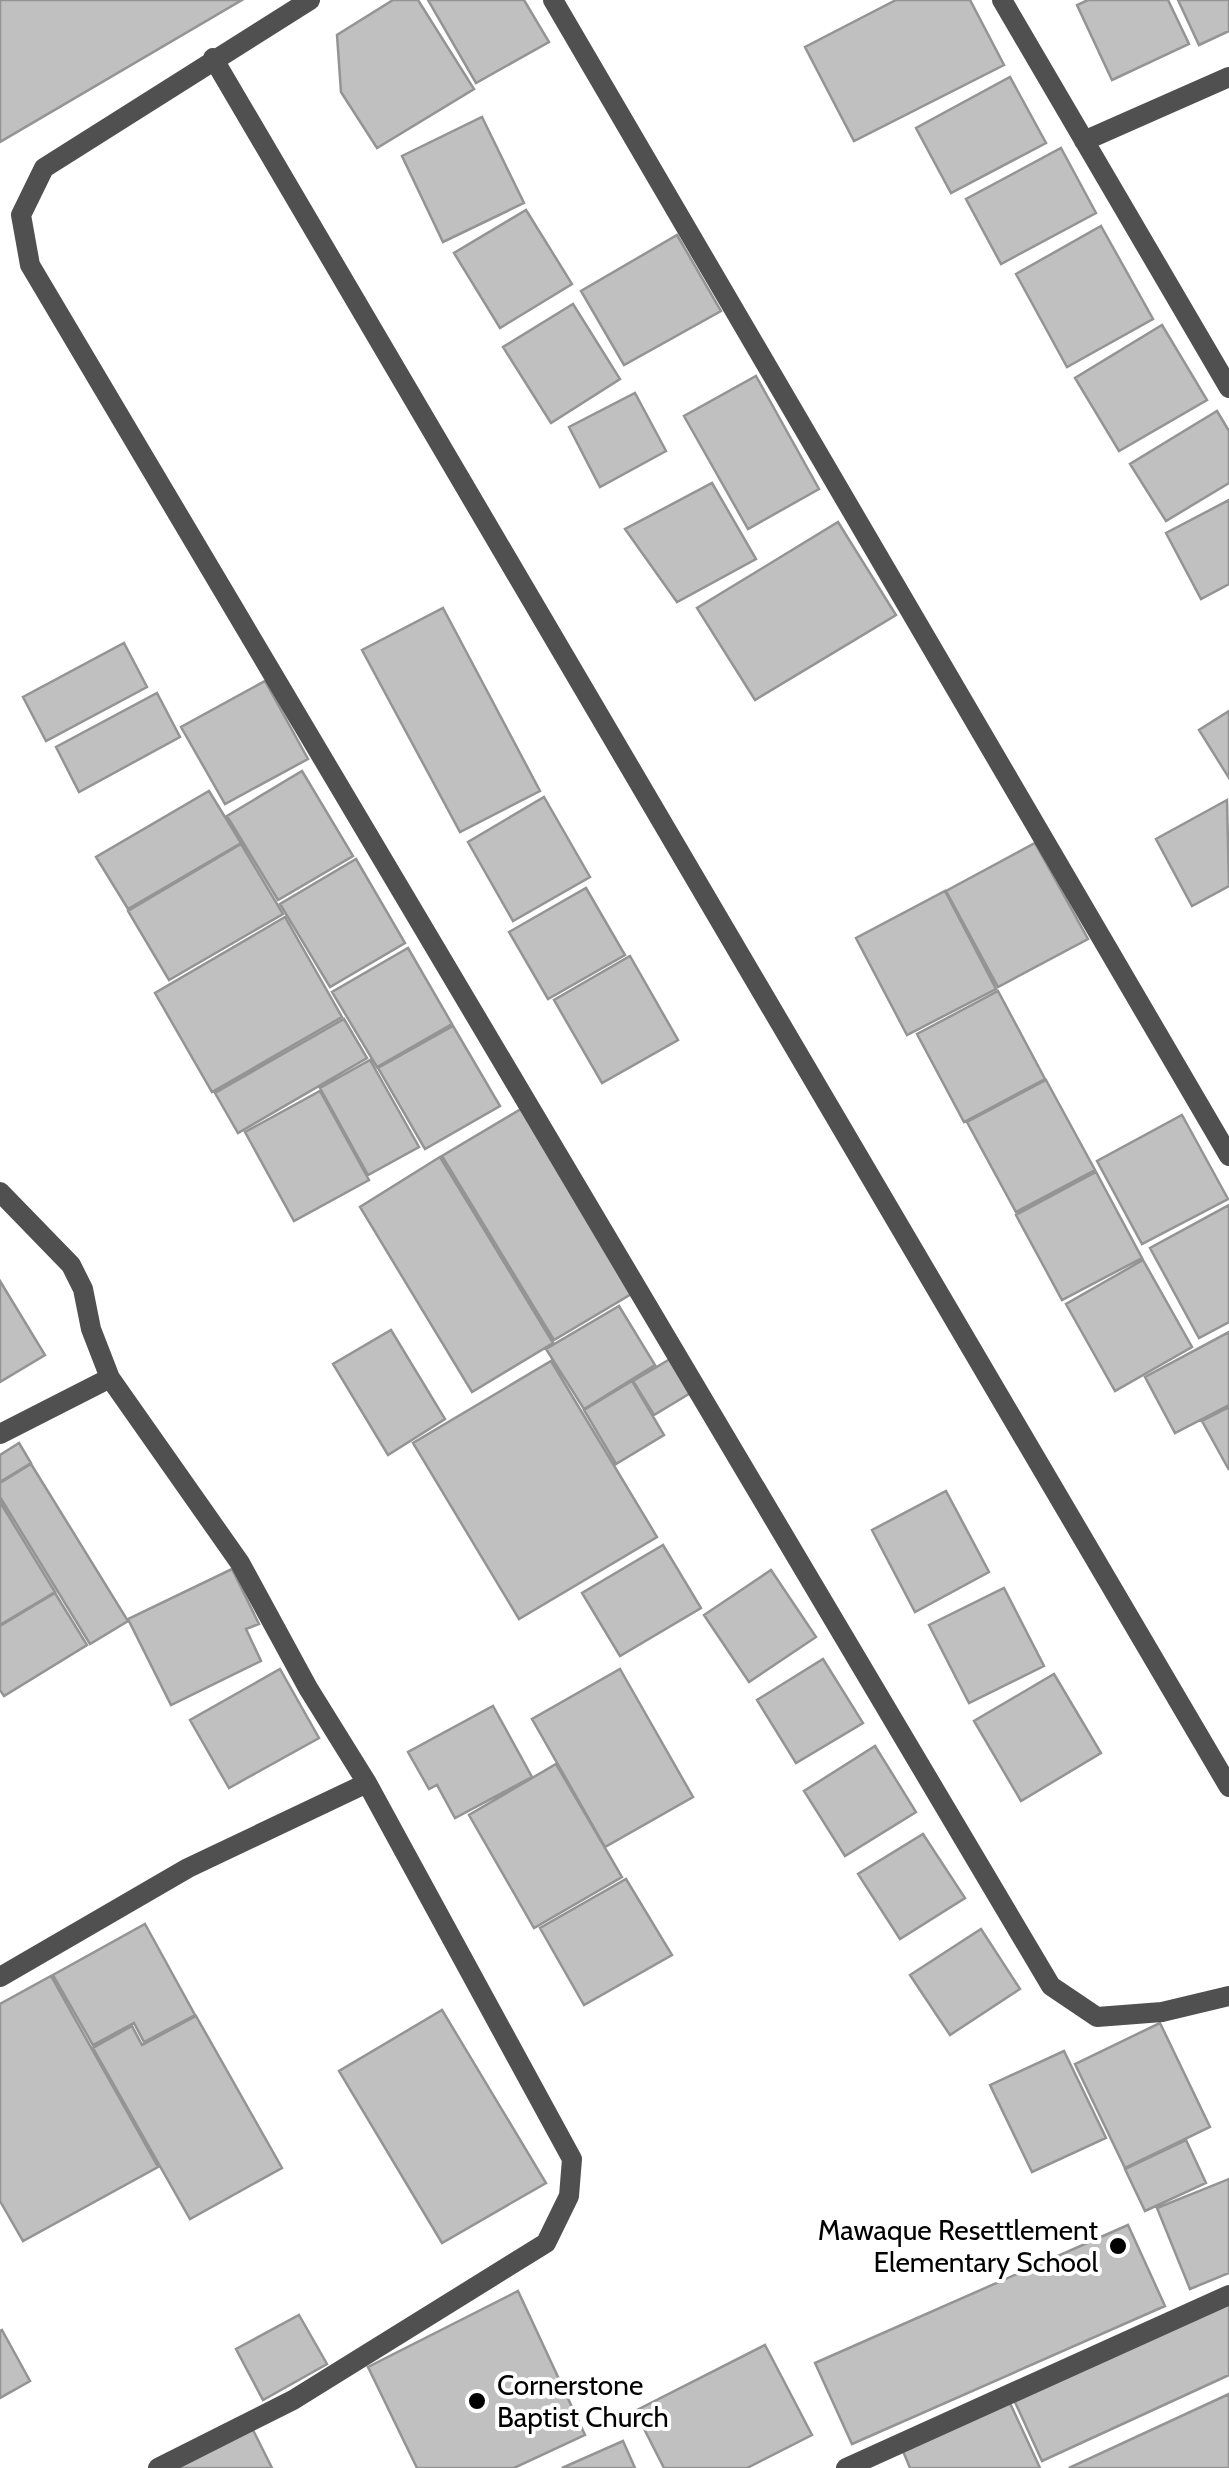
<svg xmlns="http://www.w3.org/2000/svg" width="1229" height="2468" font-family="Cabin,sans-serif">
  <style>
    .building { fill: #c0c0c0; stroke: #949494; stroke-width: 2.5 }
    .lines { fill: none; stroke-linecap: round; stroke-linejoin: round }
    .street { stroke: #505050; stroke-width: 20 }
    .poi-dot { fill: #000; stroke: #fff; stroke-width: 4 }
    .labels { text-anchor: middle; dominant-baseline: central; stroke-width: 8; stroke-linejoin: round; paint-order: stroke }
    .poi-label { font-size: 28px; fill: #000; stroke: #fff; text-anchor: end }
  </style>
  <rect width="100%" height="100%" fill="#fff"/>
  <path class="building" d="M0,0H242L0,142Z
    M393,0H418L474,89L377,148L341,92L337,35Z
    M428,0H524L549,42L476,83Z
    M896,0H970L1004,65L854,141L805,47Z
    M1088,0H1168L1189,44L1112,80L1077,5Z
    M1178,0H1229V31L1199,45Z
    M1010,77L1046,143L951,193L916,128Z
    M482,117L524,203L443,242L402,156Z
    M1061,148L1096,213L1001,264L966,199Z
    M526,210L572,284L500,328L454,253Z
    M1101,226L1153,319L1067,367L1016,274Z
    M677,235L721,311L624,365L581,291Z
    M573,304L620,379L551,423L503,347Z
    M1162,325L1207,400L1119,451L1075,378Z
    M756,376L819,489L748,529L684,416Z
    M635,393L666,451L600,487L569,427Z
    M1217,411L1229,431V483L1166,521L1130,464Z
    M712,483L756,559L677,602L625,529Z
    M1229,500V584L1201,599L1166,533Z
    M838,522L896,615L755,700L697,608Z
    M443,608L540,791L460,832L362,650Z
    M124,643L147,687L46,741L23,697Z
    M265,681L308,759L225,804L181,727Z
    M157,693L180,737L79,792L56,747Z
    M1229,711V778L1199,730Z
    M302,771L353,856L278,900L227,816Z
    M209,791L241,843L128,909L96,857Z
    M544,797L590,877L513,921L468,842Z
    M1227,800L1229,886L1192,906L1156,839Z
    M1035,843L1088,939L998,987L946,891Z
    M241,844L283,914L169,980L128,911Z
    M356,859L405,943L330,987L280,904Z
    M586,888L625,955L548,999L509,932Z
    M945,891L996,989L907,1035L856,938Z
    M285,917L342,1017L212,1092L155,993Z
    M408,948L452,1024L377,1067L332,992Z
    M630,956L678,1040L602,1083L554,1000Z
    M998,991L1045,1079L964,1122L917,1034Z
    M344,1019L367,1058L238,1133L215,1093Z
    M453,1026L500,1106L425,1149L378,1068Z
    M370,1060L419,1147L368,1175L320,1088Z
    M1046,1080L1095,1170L1016,1212L967,1122Z
    M320,1091L369,1180L294,1221L245,1132Z
    M521,1109L633,1293L554,1340L442,1156Z
    M1182,1115L1228,1199L1142,1244L1097,1161Z
    M440,1157L553,1343L472,1392L360,1207Z
    M1096,1172L1142,1258L1062,1300L1016,1215Z
    M1229,1205V1322L1199,1338L1150,1248Z
    M1143,1260L1192,1347L1115,1391L1066,1304Z
    M0,1281L45,1355L0,1382Z
    M619,1306L655,1365L584,1409L546,1349Z
    M391,1330L445,1419L388,1455L333,1364Z
    M1229,1332V1405L1175,1433L1145,1377Z
    M677,1355L697,1389L654,1415L633,1381Z
    M551,1361L657,1537L519,1619L413,1443Z
    M632,1381L664,1435L616,1464L584,1410Z
    M1229,1407V1470L1202,1421Z
    M19,1443L31,1463L0,1482V1455Z
    M31,1464L128,1621L90,1644L0,1497V1483Z
    M946,1491L989,1572L915,1612L872,1530Z
    M0,1502L55,1592L0,1625Z
    M663,1545L701,1608L620,1656L582,1593Z
    M232,1569L259,1624L246,1629L261,1661L171,1705L128,1619Z
    M771,1570L816,1637L749,1682L704,1615Z
    M1004,1588L1044,1666L969,1703L929,1625Z
    M55,1593L87,1645L4,1696L0,1690V1626Z
    M823,1659L863,1723L796,1763L757,1700Z
    M280,1669L319,1738L229,1788L190,1720Z
    M620,1669L693,1797L605,1847L532,1719Z
    M1054,1674L1101,1753L1021,1801L974,1721Z
    M493,1706L532,1777L455,1818L437,1785L429,1789L408,1752Z
    M875,1746L916,1812L845,1856L804,1791Z
    M556,1764L622,1877L534,1928L469,1815Z
    M923,1834L965,1898L900,1939L858,1874Z
    M626,1879L672,1955L584,2005L540,1928Z
    M145,1924L195,2015L144,2042L134,2023L93,2045L53,1975Z
    M981,1929L1020,1989L950,2035L910,1975Z
    M51,1976L158,2167L23,2241L0,2201V2004Z
    M442,2010L546,2183L442,2243L339,2071Z
    M196,2016L282,2168L190,2219L93,2048L132,2026L142,2045Z
    M1160,2023L1210,2127L1125,2168L1075,2064Z
    M1064,2051L1106,2138L1032,2172L990,2085Z
    M1186,2140L1206,2183L1145,2211L1125,2169Z
    M1229,2179V2273L1190,2289L1157,2208Z
    M1128,2225L1165,2306L852,2444L815,2363Z
    M518,2291L585,2435L514,2468H417L368,2367Z
    M1229,2300V2375L1042,2461L1014,2400Z
    M299,2315L327,2364L263,2400L236,2349Z
    M2,2330L30,2381L0,2398V2331Z
    M765,2345L812,2435L747,2468H664L635,2411Z
    M1229,2394V2468H1069Z
    M1009,2401L1040,2468H910L903,2451Z
    M250,2424L272,2468H160Z
    M623,2441L635,2468H562Z"/>
  <g class="lines">
    <path class="street" d="M310,0L44,168L21,215L30,265L1051,1986L1097,2017L1162,2012L1229,1996
      M553,0L1229,1156
      M1002,0L1229,388
      M213,58L1229,1787
      M1084,141L1229,77
      M0,1192L71,1265L83,1289L91,1329L110,1378
      M0,1434L110,1378L240,1563L308,1688L367,1783L572,2159L569,2196L546,2243L293,2400L158,2468
      M0,1977L188,1868L367,1783
      M846,2468L1229,2295"/>
  </g>
  <g class="poi-dot">
    <circle cx="1118" cy="2246" r="10"/>
    <circle cx="477" cy="2401" r="10"/>
  </g>
  <g class="labels">
    <g class="poi-label">
      <text x="1098" y="2230">Mawaque Resettlement<tspan x="1098" dy="32">Elementary School</tspan></text>
      <text x="497" y="2385" text-anchor="start">Cornerstone<tspan x="497" dy="32">Baptist Church</tspan></text>
    </g>
  </g>
</svg>
